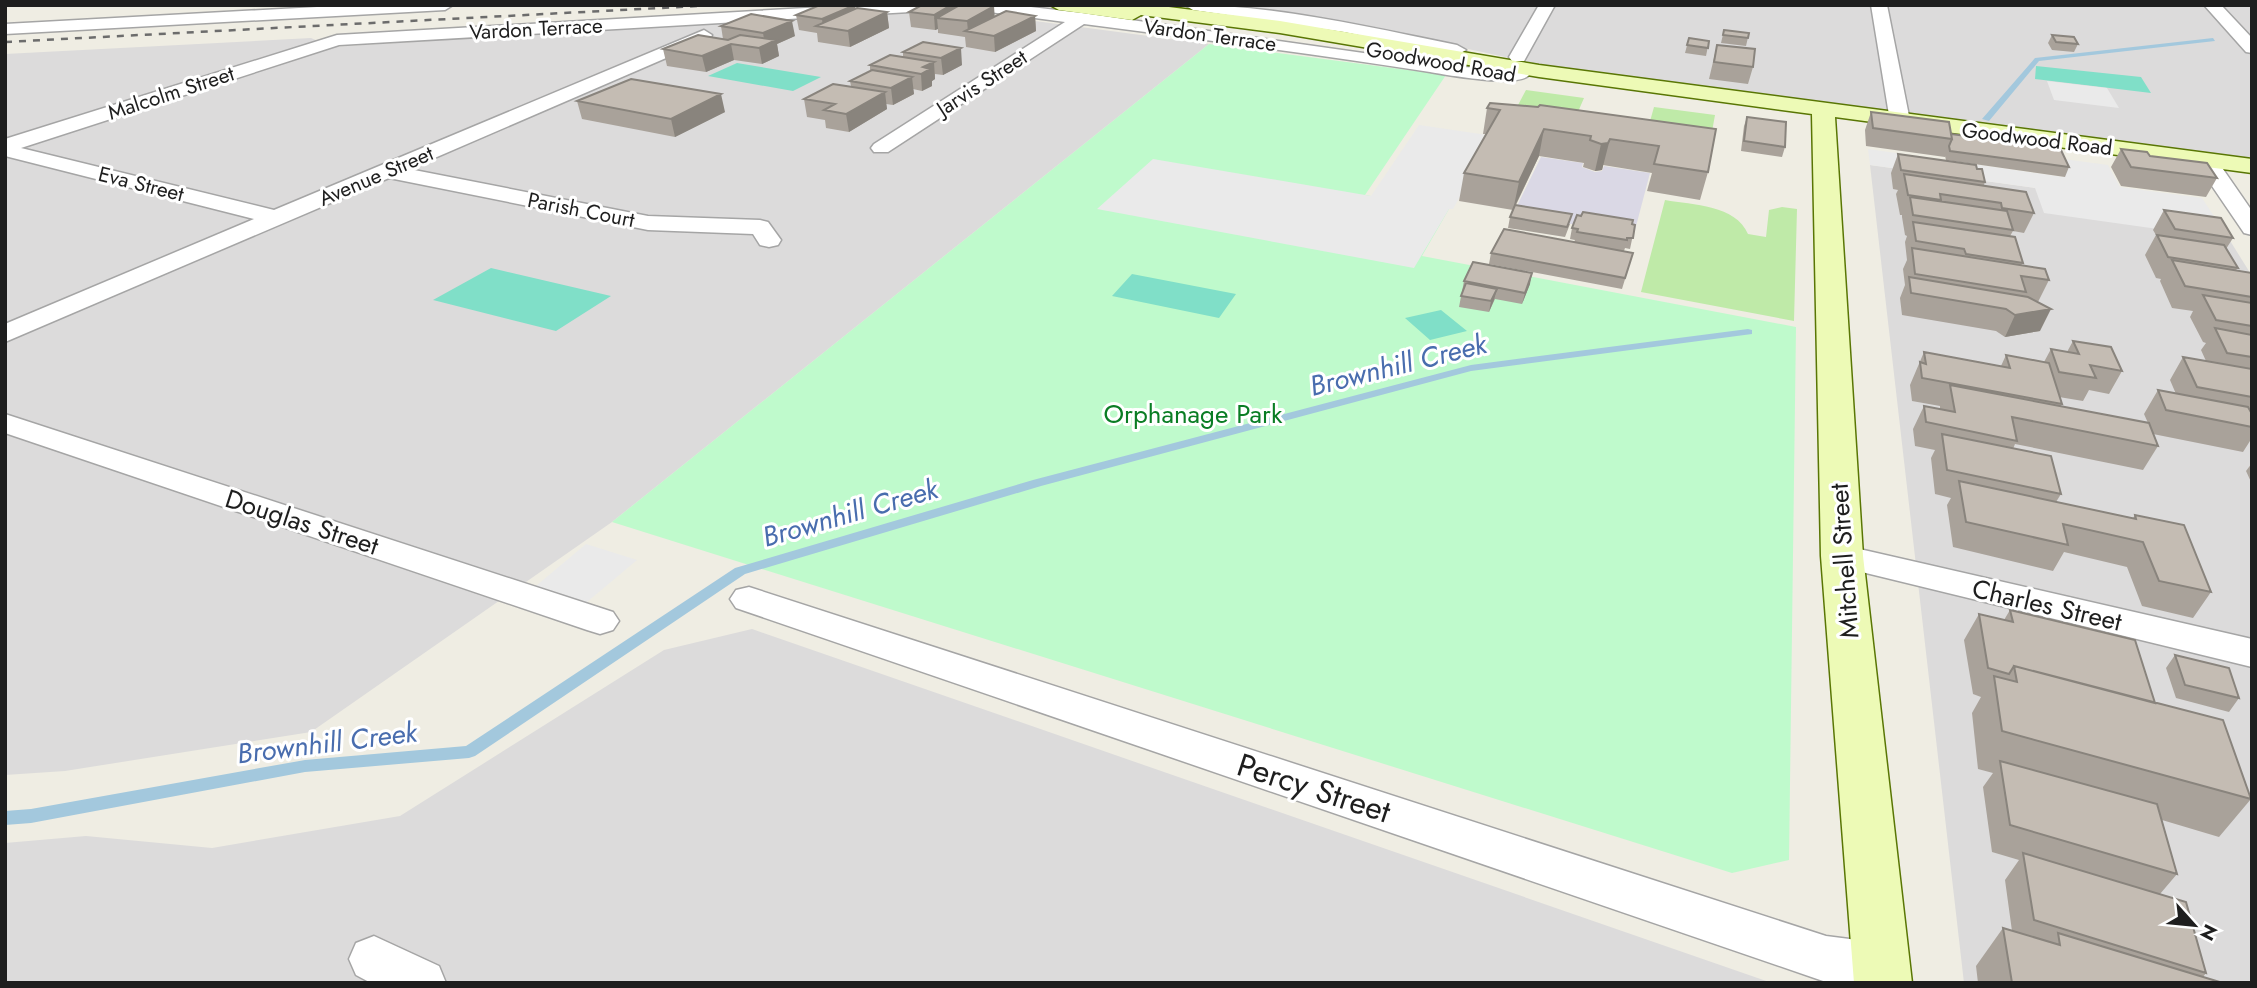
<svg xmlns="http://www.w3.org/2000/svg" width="2257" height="988" font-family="Jost,sans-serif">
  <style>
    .residential { fill: #dcdbdb }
    .grass { fill: #bfeaa8 }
    .park { fill: #bffacc }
    .pitch { fill: #80dfc8 }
    .parking { fill: #eaeaea }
    .plaza { fill: #dad8e5 }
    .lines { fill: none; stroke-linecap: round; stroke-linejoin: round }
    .stream { fill: #a3c8dd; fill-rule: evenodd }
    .street-casing { stroke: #a5a5a5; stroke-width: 3 }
    .secondary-casing { stroke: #597604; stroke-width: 3 }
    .street { fill: #fff; fill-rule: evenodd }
    .secondary { fill: #edfab6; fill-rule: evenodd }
    .rail { stroke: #6c6c6c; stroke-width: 2.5; stroke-dasharray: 7 7; stroke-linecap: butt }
    .wall { fill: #a9a29a }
    .shaded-wall { fill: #89847d }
    .building { fill: #c4bcb3; stroke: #89847d; stroke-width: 2 }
    .labels { text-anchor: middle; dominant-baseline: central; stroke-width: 6; stroke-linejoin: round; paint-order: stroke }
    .far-street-label { font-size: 21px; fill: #1e1e1e; stroke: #fff }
    .park-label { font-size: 26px; fill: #0a7d24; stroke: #fff }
    .street-label { font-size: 26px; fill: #1e1e1e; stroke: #fff }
    .water-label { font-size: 28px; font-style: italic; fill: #496dae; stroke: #fff }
    .near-street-label { font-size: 32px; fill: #1e1e1e; stroke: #fff }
  </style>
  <rect width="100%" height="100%" fill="#efede3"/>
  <path class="residential" d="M1228,5H2252V158L1860,108L1538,64L1320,17Z
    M943,9L1209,44L612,522L311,732L65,771L5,775V54L311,38L332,47Z
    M1870,165L2035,188L2229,239L2252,276V983H1964Z
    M752,629L1772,983H5V843L86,836L212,848L400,816L664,650Z"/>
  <path class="grass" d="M1526,90L1584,98L1571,128L1510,120Z
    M1654,107L1715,115L1709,148L1645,139Z
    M1665,200C1693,205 1736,205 1748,234L1766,237L1769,210L1782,207L1797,209L1794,321L1641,292Z"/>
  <path class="park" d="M1209,44L1446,75L1365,195L1449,209L1422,256L1796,327L1789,860L1732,873L612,522Z"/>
  <path class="pitch" d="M737,63L821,77L793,91L708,76Z
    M2036,66L2141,77L2151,93L2035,79Z
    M491,268L611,296L556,331L433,300Z
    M1132,274L1236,294L1219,318L1112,296Z
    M1441,310L1467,331L1430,340L1405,318Z"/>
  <path class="parking" d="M2047,81L2107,88L2119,108L2054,100Z
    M1419,125L1494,136L1453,209H1449L1414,268L1097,209L1153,159L1371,196Z
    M1868,149L2064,177L2056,158L2108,165L2120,187L2202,198L2229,239L2044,213L2035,188L1870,165Z
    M586,544L637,560L574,613L524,596Z"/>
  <path class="plaza" d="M1541,157L1583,163L1582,167L1595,172L1602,171L1604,166L1650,173L1635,230L1579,221L1577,225L1513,214Z"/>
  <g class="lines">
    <path class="stream" d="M2213,38L2215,41L2039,61L1989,121L1982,119L2035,58Z
      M1748,329L1752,330V334L1471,371L1041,486L745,574L475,756L469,758L305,772L31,823L5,825V811L31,809L305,760L466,746L735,568L1033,480L1471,365Z"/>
    <g class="street-casing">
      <path id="street" d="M353,5H453L445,10L5,34V24Z
        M858,5H953L945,10L339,45L21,148L274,210L704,30L712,35L710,39L409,169L648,216L760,220L768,222L781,240L778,245L769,247L760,245L753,234L648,230L389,178L5,342V324L254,219L5,156V139L337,35Z
        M966,5H1013L1082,13L1462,67L1520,70L1529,75C1519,88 1447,75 1430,72C1315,54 1199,39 1084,24L888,152H874L871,148L874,144L1065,22L974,10Z
        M1185,5C1277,5 1368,27 1457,45L1466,50L1457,55L1344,32L1193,10Z
        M1539,5H1555L1524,61H1512L1509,57Z
        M1871,5H1887L1910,121L1907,125H1893L1890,121Z
        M2204,5H2221L2252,38V53L2246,52Z
        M2206,155L2214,156L2252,211V235L2244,233L2195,161L2198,156Z
        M5,414L613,612L619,621L613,630L600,634L587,630L5,433Z
        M1842,545L2252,639V667L1829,564L1824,556L1829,548Z
        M749,587L1826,936L1881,943L1899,950L1906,966L1897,983L1826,982L736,608L730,599L736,590Z
        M374,936L439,966L446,983H371L356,975L349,959L356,943Z"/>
    </g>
    <g class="secondary-casing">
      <path id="secondary" d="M1050,5H1153L1280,21L1539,65L2252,159V173L1835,117L1863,556L1912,983H1854L1821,556L1812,114L1539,77L1280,33L1141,15L1132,20L1059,10Z"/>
    </g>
    <use href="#street" class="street"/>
    <use href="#secondary" class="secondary"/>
    <path class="rail" d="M5,42L718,5"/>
  </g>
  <path class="wall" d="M956,7L995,16H1035L1036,31L995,52L966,47L965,37L938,33V29L935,30L911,27L909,12Z
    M855,9L887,12L889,28L850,47L818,42L817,33L799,30L796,15Z
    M721,26L795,36L777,44L779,56L762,64L734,60L706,72L667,66L663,49L723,39Z
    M1724,30L1749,33L1746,46L1721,43Z
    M2052,35L2078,44L2074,52L2052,50L2048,43Z
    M1689,38L1709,41L1706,56L1685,53Z
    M923,42L962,65L943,75L935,74V79L932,81V86L922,91L913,89L914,94L893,105L886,104L887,109L849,132L826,128L825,120L807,117L804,99L851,86L850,81L870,71V65L903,57V52Z
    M1717,45L1753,67L1748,84L1709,79Z
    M577,101L725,112L675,137L582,119Z
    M1487,108L1716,129L1708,172L1700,200L1647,191L1652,173L1603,165L1602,170L1595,171L1583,167L1584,163L1539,156L1516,205L1570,224L1565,237L1508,228L1510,217L1513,210L1459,201L1464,173L1486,134H1483Z
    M1871,112L1951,134L2069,167L2065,177L1946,160L1945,156V157L1866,146L1865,130Z
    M1747,117L1785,147L1782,157L1741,151L1744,126Z
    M2121,149L2150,156L2217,178L2206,197L2121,186L2111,167Z
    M1898,154L1977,169L1985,182L1984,185L2034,213L2024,233L2013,231L2010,236L2023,263L2021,265L2049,280L2038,302L2040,331L2005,337L1996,331L1902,315L1900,298L1905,285L1903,269L1907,260L1905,242L1907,236L1905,235L1902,217V215H1900L1896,194L1898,190L1893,189L1891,173Z
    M2164,210L2233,238L2226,249L2238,268L2236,270L2252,273V445L2250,441L2243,452L2153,434L2158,446L2143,470L2015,444L2013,449L2061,494L2056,502L2133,518L2135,515L2211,592L2193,618L2142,606L2127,567L2064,552L2053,571L1953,547L1947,505L1951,498L1935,494L1931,458L1935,450L1915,446L1913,429L1924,406L1940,409V406L1912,401L1910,385L1924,352L2001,366L2006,355L2044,362L2051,349L2067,352L2073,341L2122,371L2109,394L2089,390L2083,401L2059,397L2062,404L2061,406L2148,423L2144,414L2158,390L2176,394L2170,380L2183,357L2206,361L2201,350L2206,343L2203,342L2190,317L2193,311L2172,308L2160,281L2161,279L2156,278L2145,255L2156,235L2153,230Z
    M1632,224L1635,225L1630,249L1625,248L1624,251L1633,253L1622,289L1489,264L1491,253L1574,242L1575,240L1570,239L1572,228Z
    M1464,281L1530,284L1522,304L1495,299L1489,312L1459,307Z
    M2252,463V484L2246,471Z
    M2010,610L2155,703L2251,799L2219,837L2162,820L2177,874L2160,894L2206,973L2203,977L2223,983H1978L1976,966L2003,928L2012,931L2005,880L2019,860L1992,852L1983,787L1993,773L1978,769L1972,713L1981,697L1973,694L1964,640L1979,614L2004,620Z
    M2175,655L2239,698L2229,712L2176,698L2166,668Z"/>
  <path class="shaded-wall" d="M855,5L857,20L823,27L822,19Z
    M948,5H956L957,13L937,18L938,29L935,30L934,15Z
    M994,6L995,21L968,31L967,21Z
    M887,12L889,28L850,47L848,31Z
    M1035,16L1036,31L995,52L994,36Z
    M792,21L795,36L777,44L779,56L762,64L759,48L765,45L763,33Z
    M731,44L734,60L706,72L702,56Z
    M961,48L962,65L943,75L941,58Z
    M934,62L935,79L932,81V86L922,91L921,74L923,67Z
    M912,77L914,94L893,105L891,88Z
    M885,92L887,109L849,132L846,114Z
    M721,94L725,112L675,137L671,119Z
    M1544,129L1539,156L1513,210L1519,182Z
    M1610,139L1602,170L1595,171L1601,144Z
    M1532,273L1530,284L1522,304L1525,293Z
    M1497,289L1494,300L1489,312L1491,301Z
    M2051,309L2040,331L2005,337L2015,315Z"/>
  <path class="building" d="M820,5H855L822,19L796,15Z
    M922,5H951L934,15L909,12Z
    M960,5H988L994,6L967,21L937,18Z
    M857,8L887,12L848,31L816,26Z
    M1006,11L1035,16L994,36L965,31Z
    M751,14L792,21L763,33L721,26Z
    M1724,30L1749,33L1748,38L1723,35Z
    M698,35L728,40L740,35L776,40L759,48L731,44L702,56L663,49Z
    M2052,35L2074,37L2078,44L2056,42Z
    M1689,38L1709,41L1708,48L1687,45Z
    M923,42L961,48L941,58L903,52Z
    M1717,45L1755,49L1753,67L1714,62Z
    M890,55L934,62L923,67L930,69L921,74L870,65Z
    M872,70L912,77L891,88L850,81Z
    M631,79L721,94L671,119L577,101Z
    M833,84L885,92L846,114L824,110L835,104L804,99Z
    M1490,103L1538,107L1540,105L1716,129L1708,172L1654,164L1659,146L1610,139L1608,143L1601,144L1590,140L1591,136L1544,129L1519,182L1464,173L1500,110L1487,108Z
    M1871,112L1949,122L1952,139L1873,128Z
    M1747,117L1786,122L1785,147L1744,141Z
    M1951,134L2060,148L2069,167L1950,151L1949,146L1952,139Z
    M2121,149L2147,152L2150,156L2207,163L2217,178L2131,167Z
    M1898,154L1976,165L1977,169H1982L1985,182L1901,170Z
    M1904,174L2026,192L2034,213L2002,208L2001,203L1940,194L1941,200L1908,195Z
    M1910,197L2007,211L2013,230L1913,215Z
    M1515,205L1572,214L1567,227L1510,217Z
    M2164,210L2221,218L2233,238L2175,229Z
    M1583,212L1633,220L1632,224L1635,225L1633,238H1627V240L1577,232L1578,229L1572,228L1577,215L1581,216Z
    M1913,222L2015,237L2023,263L1966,254L1964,249L1916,241Z
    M1504,229L1633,253L1625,278L1491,253Z
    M2157,235L2224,245L2238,268L2168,257Z
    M1912,248L2045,269L2049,280L2021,276L2026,292L1915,274Z
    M2172,260L2252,273V297L2185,286Z
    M1473,262L1532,273L1525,293L1464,281Z
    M1909,277L2028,297L2051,309L2015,315L2006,309L1911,293Z
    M1466,283L1497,289L1491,301L1461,296Z
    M2203,295L2252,303V326L2216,320Z
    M2215,328L2252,335V357L2227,353Z
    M2073,341L2111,347L2122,371L2090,365L2096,378L2059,372L2051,349L2079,354Z
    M1924,352L2010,368L2006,355L2049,363L2062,404L1922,378L1920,362L1926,364Z
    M2183,357L2252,369V397L2197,387Z
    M1950,385L2149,423L2158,446L2012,417L2017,441L1926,422L1924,406L1955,412Z
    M2158,390L2248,407L2252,414V427L2166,410Z
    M1942,434L2051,456L2061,494L1947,470Z
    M1959,481L2136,519L2135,515L2184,525L2211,592L2159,581L2143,542L2063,524L2068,545L1966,522Z
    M2010,610L2135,640L2155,703L2014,666L2009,674L1988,668L1979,614L2013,622Z
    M2175,655L2229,668L2239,698L2185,685Z
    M2014,666L2223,720L2251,799L2002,731L1994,676L2017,682Z
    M2000,761L2157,804L2177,874L2010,825Z
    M2023,853L2186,902L2206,973L2034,920Z
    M2003,928L2060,945L2058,933L2223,983H2012Z"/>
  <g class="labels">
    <g class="far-street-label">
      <text transform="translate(536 29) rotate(-3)">Vardon Terrace</text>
      <text transform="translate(1210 35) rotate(8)">Vardon Terrace</text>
      <text transform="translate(1441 62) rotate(10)">Goodwood Road</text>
      <text transform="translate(982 83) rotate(-33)">Jarvis Street</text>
      <text transform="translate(171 93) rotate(-18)">Malcolm Street</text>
      <text transform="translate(2037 139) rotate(7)">Goodwood Road</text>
      <text transform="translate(376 176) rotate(-23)">Avenue Street</text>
      <text transform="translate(141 184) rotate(14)">Eva Street</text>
      <text transform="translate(581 210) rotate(11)">Parish Court</text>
    </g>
    <g class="park-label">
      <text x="1193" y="414">Orphanage Park</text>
    </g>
    <g class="street-label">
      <text transform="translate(302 522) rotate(18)">Douglas Street</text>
      <text transform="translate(1844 561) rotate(-94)">Mitchell Street</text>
      <text transform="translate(2047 605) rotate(13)">Charles Street</text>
    </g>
    <g class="water-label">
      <text transform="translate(1398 365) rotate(-14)">Brownhill Creek</text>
      <text transform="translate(850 513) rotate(-16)">Brownhill Creek</text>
      <text transform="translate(327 743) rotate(-7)">Brownhill Creek</text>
    </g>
    <g class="near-street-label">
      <text transform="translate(1314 788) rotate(18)">Percy Street</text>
    </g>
  </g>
  <rect width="2257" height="988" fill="none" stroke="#1e1e1e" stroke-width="14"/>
  <g transform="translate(2194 925) rotate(117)" stroke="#ffffff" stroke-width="5" paint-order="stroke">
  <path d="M0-5L12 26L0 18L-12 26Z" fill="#1e1e1e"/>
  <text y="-10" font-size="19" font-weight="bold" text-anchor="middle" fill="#1e1e1e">N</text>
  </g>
</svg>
